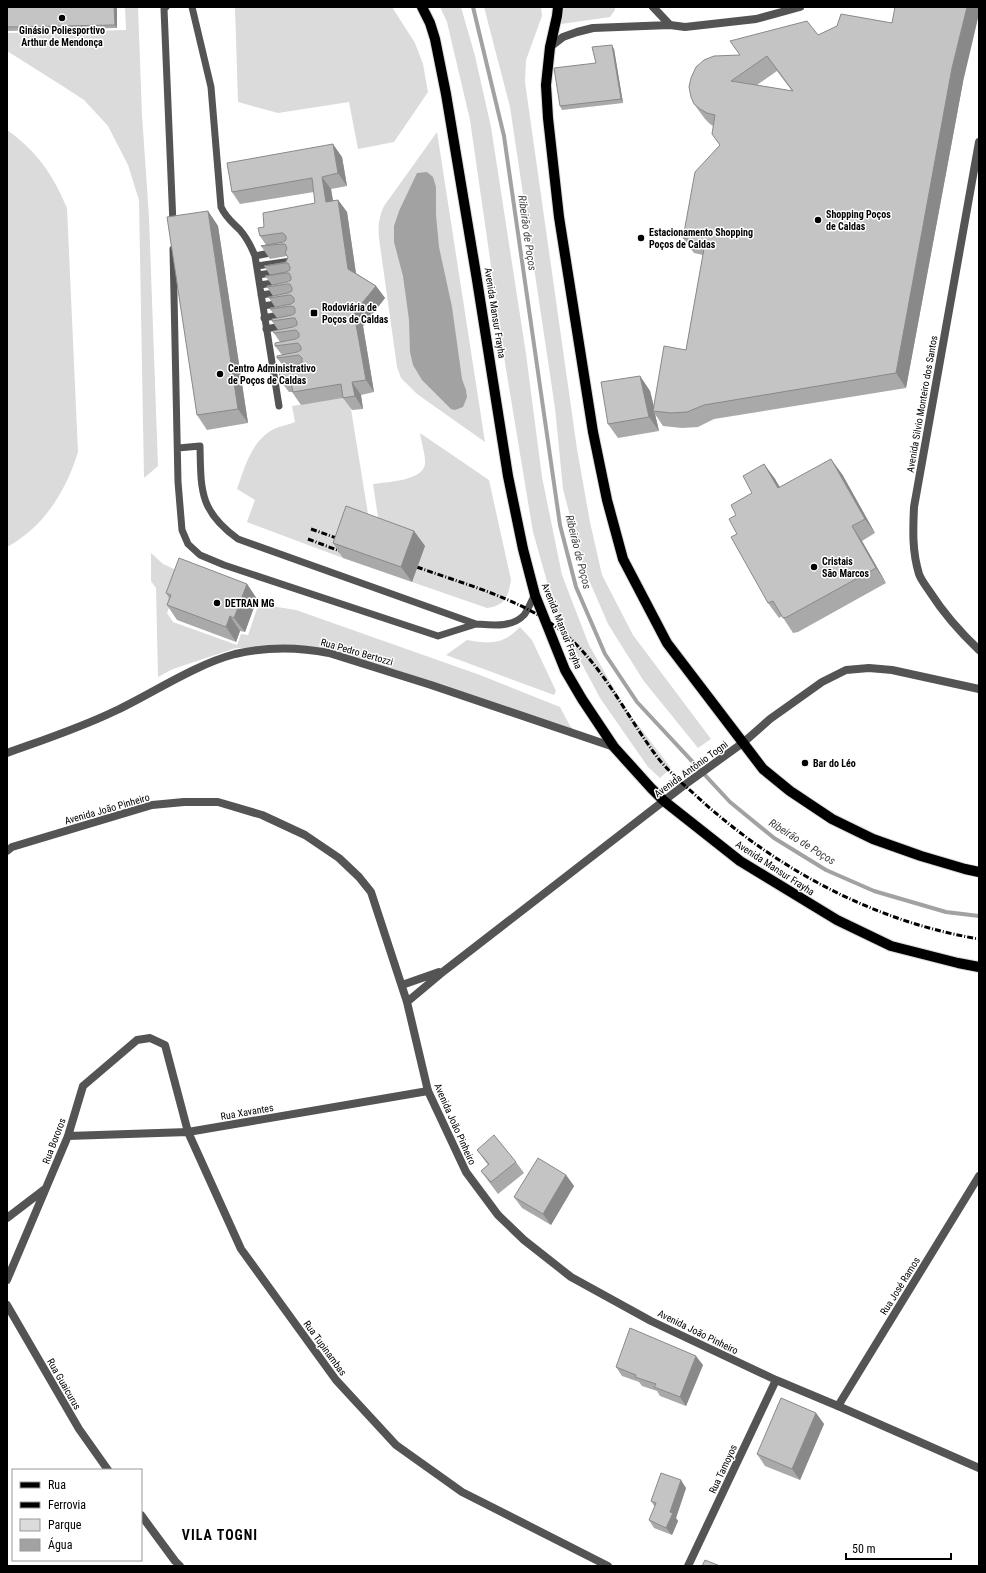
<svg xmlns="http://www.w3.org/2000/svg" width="986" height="1573" font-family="'Roboto Condensed',sans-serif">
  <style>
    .green { fill: #dbdbdb }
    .water { fill: #a2a2a2 }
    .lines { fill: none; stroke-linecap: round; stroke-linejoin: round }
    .stream { stroke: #a2a2a2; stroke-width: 4 }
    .primary-casing { stroke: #dbdbdb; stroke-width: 12 }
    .service { stroke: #545454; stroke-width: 7 }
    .minor { stroke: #545454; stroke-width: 8 }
    .tertiary { stroke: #545454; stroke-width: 8 }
    .primary { stroke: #000; stroke-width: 10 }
    .rail { stroke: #000; stroke-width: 3; stroke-dasharray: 6 2 1 2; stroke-linecap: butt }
    .wall { fill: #a9a9a9; fill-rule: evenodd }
    .shaded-wall { fill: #898989 }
    .building { fill: #c4c4c4; stroke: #898989; fill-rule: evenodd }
    .poi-dot { fill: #000; stroke: #fff; stroke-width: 1.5 }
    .labels { text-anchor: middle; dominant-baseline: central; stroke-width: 3; stroke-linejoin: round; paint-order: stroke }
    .poi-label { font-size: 10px; font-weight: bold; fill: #000; stroke: #fff; text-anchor: start }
    .street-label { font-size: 10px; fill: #000; stroke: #fff }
    .water-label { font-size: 11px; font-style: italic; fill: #434343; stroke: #fff }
    .district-label { font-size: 14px; font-weight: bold; letter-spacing: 1px; fill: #000; stroke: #fff }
  </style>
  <rect width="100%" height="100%" fill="#fff"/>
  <path class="green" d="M125,7H138L142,115L149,217L158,466L144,478L139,200L128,165L108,126L84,100L61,85L7,51V33L126,30Z
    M235,7H392L415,43L423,64L428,92L394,142L358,149L349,102L278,113L238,102Z
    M440,7H461L475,56L491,127L526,354L542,477L562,575L589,645L625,708L671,768L660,778L648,767L600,698L557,617L533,532L505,363L470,120L447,22Z
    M484,7H541L542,16L526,60L525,82L577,449L590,522L602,575L633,635L711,739L698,748L643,680L608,624L583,566L563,489L555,408L510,107Z
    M562,7H615V10L610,17L561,24Z
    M7,130C37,151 53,175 67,208L78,452C66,491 44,527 7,547Z
    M437,132L485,442L417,394L401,378L397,367L379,238C378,225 379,217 384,206Z
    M349,397L370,526L343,558L247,522L255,500L237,489C245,467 251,441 274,429C280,426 288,425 295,422L292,406Z
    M420,433L489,480L511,580C508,597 506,605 487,608L412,582L425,546L380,530L373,484C386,482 423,481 425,464C426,457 421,441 420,433Z
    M151,553L163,564L183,573L167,613L173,622L237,645L241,634L248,635L258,606H271L296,610L480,675L560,707L569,724L576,733L320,649L236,648L173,669L158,677L156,588L151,581Z
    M520,627L532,640L556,691L554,695L446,655L467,640C490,644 503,645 520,627Z"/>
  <path class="water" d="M427,172L433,177L436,187V215L439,247L452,307L462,379L466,390L467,397L463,407L455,410L451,409L422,380L413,365L410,352L409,320L403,276L394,242V226L399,211L417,173Z"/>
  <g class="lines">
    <path class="stream" d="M473,7L504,136L560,525L576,587L605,654L637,702L730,802L774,838L826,870L874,891L946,912L979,916"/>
    <g class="primary-casing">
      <path id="primary" d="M422,7L430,23L435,39L446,94L477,280L508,476L523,549L535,595L565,670L582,699L614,747L651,788L664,801L740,861L837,920L891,946L958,963L979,967
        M558,7L557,16L550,47L546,85L548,118L559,217L593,432L607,500L623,559L667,643L763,769L790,791L832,819L873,839L921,856L965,869L979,872"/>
    </g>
    <path class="service" d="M166,7L164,9L173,224
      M192,7L211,87L221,207C226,218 232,222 240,230C247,238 251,246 255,256L279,406
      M173,249L178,482L182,530L188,544L200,555L224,565L438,636L476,624
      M255,256L275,252
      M257,266L291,261
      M258,275L278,272
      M260,285L279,282
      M261,295L281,292
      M263,306L282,303
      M264,318L284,314
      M266,329L286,325
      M178,448L200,446C201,490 199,511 238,539L476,624C492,625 512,628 524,615C528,610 531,601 535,595"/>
    <path class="minor" d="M979,142L914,507C913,530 912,551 919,574C921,580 926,586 930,592C944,614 960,632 979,650
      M7,753C43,740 80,728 115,711C153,693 194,665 235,654C265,647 299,647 329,653L431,685L614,747
      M68,1136L188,1132L428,1091
      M7,1218L45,1189
      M7,1280L68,1136L83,1086L137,1040L150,1038L165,1045L188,1132L241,1249L336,1380L396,1445L462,1492L608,1566
      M7,1305L79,1429L108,1470
      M838,1406L979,1176
      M141,1515L175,1561L180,1566"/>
    <path class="tertiary" d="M653,7L670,25
      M550,47L563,37L577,32L593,28L670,25L685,27L756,19L800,7
      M7,851L12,847L152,805L184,802H218L262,815L305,835L339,858L359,877L371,892L407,1002L428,1091L466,1172L498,1215L524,1240L571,1277L651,1321L776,1380L838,1406L979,1468
      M402,985L439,972
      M407,1002L444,971L683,786L744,742L770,719L822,682L846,670L869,668L892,670L979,689
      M688,1566L776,1380"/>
    <use href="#primary" class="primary"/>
    <path class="rail" d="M311,529L345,541
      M308,539L345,553
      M417,567C461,583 514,597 552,624C598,656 622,709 655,754C667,771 689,789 704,803C782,872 877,922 979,939"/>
  </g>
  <path class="wall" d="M7,7H117V28L7,31Z
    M818,35L963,82L906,388L714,419L698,427L682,428L663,426L655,414L659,431L618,438L608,424L640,376L650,391L654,407L686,350L703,255L694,253L683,238L720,145L713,126L710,124L705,119L694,104L740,55ZM777,71L792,91L757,85Z
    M614,49L623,103L562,110L560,106L596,63Z
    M342,157L347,186L331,189L333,200H338L347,212L356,273L376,286L385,298L363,326L374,392L361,395L363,409L352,410L343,398L301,405L292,392H289L280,380L284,367L277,358L282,355L275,346L280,342L274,333L278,330L272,321L277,318L270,309L275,307L269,298L273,296L267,287L272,285L265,276L270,275L264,266L286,262L288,257L287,256L270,259L261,246L266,245L260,236L264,227L315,203L314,192L240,204L232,192Z
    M208,211L218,226L248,423L207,430L197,415Z
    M764,464L775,479L780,487L842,474L875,533L862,541L886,583L798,632L793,633L782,616L779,618L768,603L737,534L752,493Z
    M414,531L425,546L412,582L343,558L333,543Z
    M247,584L257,599L245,632L240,631L236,642L177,620L167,605L169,598L166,593Z
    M477,1150L516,1162L524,1173L498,1194L489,1182L481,1171L488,1165Z
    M566,1175L574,1186L551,1225L522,1208L514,1197Z
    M703,1365L686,1406L660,1396L657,1391L642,1386L639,1382L622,1376L616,1367Z
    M816,1413L824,1424L800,1480L765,1466L757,1454Z
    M686,1488L676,1518L678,1521L672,1535L654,1528L649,1520L655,1507L651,1501Z"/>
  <path class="shaded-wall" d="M114,7H117V28L115,25Z
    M967,7H979V14L963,82L906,388L896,373L952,68Z
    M612,45L614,49L623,103L621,99Z
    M333,144L342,157L347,186L338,173Z
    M322,177L331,189L335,214L326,202Z
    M338,200L347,212L357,281L348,269Z
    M208,211L218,226L248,423L238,409Z
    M376,286L385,298L363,326L374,392L366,380L354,313Z
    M640,376L650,391L655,411H653L655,414L659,431L649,417Z
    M352,382L361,395L363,409L355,396Z
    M831,459L842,474L875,533L865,519Z
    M764,464L775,479L788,503L778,488Z
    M852,526L862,541L886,583L876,568Z
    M414,531L425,546L412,582L401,567Z
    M247,584L257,599L245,632L234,618Z
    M230,616L240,631L236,642L226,627Z
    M566,1175L574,1186L551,1225L543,1214Z
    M696,1356L703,1365L686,1406L680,1397Z
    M816,1413L824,1424L800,1480L792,1469Z
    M681,1480L686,1488L676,1518L678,1521L672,1535L666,1528L670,1512Z"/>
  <path class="building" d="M7,7H114L115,25L7,27Z
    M895,7H967L952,68L896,373L704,405L687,412L671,413L653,411L664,346L686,350L705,243L683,238L695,172L720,145L712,134L715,115L707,113L700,109L694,104L691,97L689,87L691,78L696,67L704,60L714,56L740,55L730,41L807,21L818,35L837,26L841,14L892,23ZM767,56L793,91L731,81Z
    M612,45L621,99L560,106L554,68L596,63L592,47Z
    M333,144L338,173L322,177L326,202L338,200L348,269L376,286L354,313L366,380L352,382L355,396L343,398L341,384L293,392L290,378L280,380L279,368L299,364L302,362V358L299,355L277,358V356L297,352L301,350V347L298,343L275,346V343L296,339L299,337V333L296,330L274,333L273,331L293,327L297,325V322L295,318H292L272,321V319L292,315L295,313V309L294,307L290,306L270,309V308L291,304L294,302V298L291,295H289L269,298L268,297L288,293L292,291V288L290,284H287L267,287V286L287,282L291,280V277L289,273H286L265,276L286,272L290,270V267L288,263H285L264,266L286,262L288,257L285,253L287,248L285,244H282L261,246L283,242L286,240V236L283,233H281L260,236L258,228L264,227L263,213L315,203L312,178L232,192L227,163Z
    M208,211L238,409L197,415L167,217Z
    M640,376L649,417L608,424L601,382Z
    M831,459L865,519L852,526L876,568L787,617L783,618L773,601L768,603L731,537L737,534L729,519L736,515L731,505L752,493L743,476L764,464L778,488Z
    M346,506L414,531L401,567L333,543Z
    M179,558L247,584L234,618L230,616L226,627L167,605L171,595L166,593Z
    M494,1135L516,1162L491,1182L481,1171L489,1164L477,1150Z
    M538,1158L566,1175L543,1214L514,1197Z
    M630,1328L696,1356L680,1397L654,1387L656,1384L635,1377L636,1375L616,1367Z
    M781,1398L816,1413L792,1469L757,1454Z
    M661,1473L681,1480L670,1512L673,1513L666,1528L649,1520L656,1503L651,1501Z
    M705,1560L720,1566H702Z"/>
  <g class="poi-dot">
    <circle cx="62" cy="18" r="4"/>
    <circle cx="818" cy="220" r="4"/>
    <circle cx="641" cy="238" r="4"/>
    <rect x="310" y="309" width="8" height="8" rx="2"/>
    <circle cx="220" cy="374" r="4"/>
    <circle cx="814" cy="567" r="4"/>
    <circle cx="217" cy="603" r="4"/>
    <circle cx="805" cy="763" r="4"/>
  </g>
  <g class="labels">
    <g class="poi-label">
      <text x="62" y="30" text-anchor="middle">Ginásio Poliesportivo<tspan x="62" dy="12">Arthur de Mendonça</tspan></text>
      <text x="826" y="214">Shopping Poços<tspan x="826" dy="12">de Caldas</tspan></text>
      <text x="649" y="232">Estacionamento Shopping<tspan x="649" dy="12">Poços de Caldas</tspan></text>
      <text x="322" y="307">Rodoviária de<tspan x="322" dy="12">Poços de Caldas</tspan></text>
      <text x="228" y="368">Centro Administrativo<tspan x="228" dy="12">de Poços de Caldas</tspan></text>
      <text x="822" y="561">Cristais<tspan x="822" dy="12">São Marcos</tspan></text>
      <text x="225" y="603">DETRAN MG</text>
      <text x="813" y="763">Bar do Léo</text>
    </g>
    <g class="street-label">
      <text transform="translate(495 313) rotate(81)">Avenida Mansur Frayha</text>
      <text transform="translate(922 404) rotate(-80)">Avenida Silvio Monteiro dos Santos</text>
      <text transform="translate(562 626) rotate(68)">Avenida Mansur Frayha</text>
      <text transform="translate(357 652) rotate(16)">Rua Pedro Bertozzi</text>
      <text transform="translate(691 769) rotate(-36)">Avenida Antônio Togni</text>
      <text transform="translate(107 809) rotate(-16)">Avenida João Pinheiro</text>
      <text transform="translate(775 868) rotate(33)">Avenida Mansur Frayha</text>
      <text transform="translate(247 1112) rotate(-10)">Rua Xavantes</text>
      <text transform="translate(455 1124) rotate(66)">Avenida João Pinheiro</text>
      <text transform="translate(54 1141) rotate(-69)">Rua Bororos</text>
      <text transform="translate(900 1286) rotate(-58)">Rua José Ramos</text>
      <text transform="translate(698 1332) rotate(26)">Avenida João Pinheiro</text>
      <text transform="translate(325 1348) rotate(54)">Rua Tupinambas</text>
      <text transform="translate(64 1384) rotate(60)">Rua Guaicurus</text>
      <text transform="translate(723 1469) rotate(-65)">Rua Tamoyos</text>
    </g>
    <g class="water-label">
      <text transform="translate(527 233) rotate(82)">Ribeirão de Poços</text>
      <text transform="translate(578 552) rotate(76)">Ribeirão de Poços</text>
      <text transform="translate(802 842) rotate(32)">Ribeirão de Poços</text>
    </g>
    <g class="district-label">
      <text x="220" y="1535">VILA TOGNI</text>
    </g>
  </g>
  <rect width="986" height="1573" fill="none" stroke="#000000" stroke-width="16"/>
  <rect x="12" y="1469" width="130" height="92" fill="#ffffff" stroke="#999999"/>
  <rect x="20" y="1482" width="20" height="6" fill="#000000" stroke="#999999"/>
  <text x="48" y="1489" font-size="12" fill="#000000">Rua</text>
  <rect x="20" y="1502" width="20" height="6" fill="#000000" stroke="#999999"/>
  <text x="48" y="1509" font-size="12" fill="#000000">Ferrovia</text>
  <rect x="20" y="1519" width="20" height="12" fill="#dbdbdb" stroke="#999999"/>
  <text x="48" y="1529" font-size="12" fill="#000000">Parque</text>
  <rect x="20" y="1539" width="20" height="12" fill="#a2a2a2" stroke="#999999"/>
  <text x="48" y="1549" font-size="12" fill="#000000">Água</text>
  <path d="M846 1553v6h105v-6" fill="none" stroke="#000000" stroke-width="2"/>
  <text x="852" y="1553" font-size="12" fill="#000000" stroke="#ffffff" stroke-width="3" paint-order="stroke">50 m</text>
</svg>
